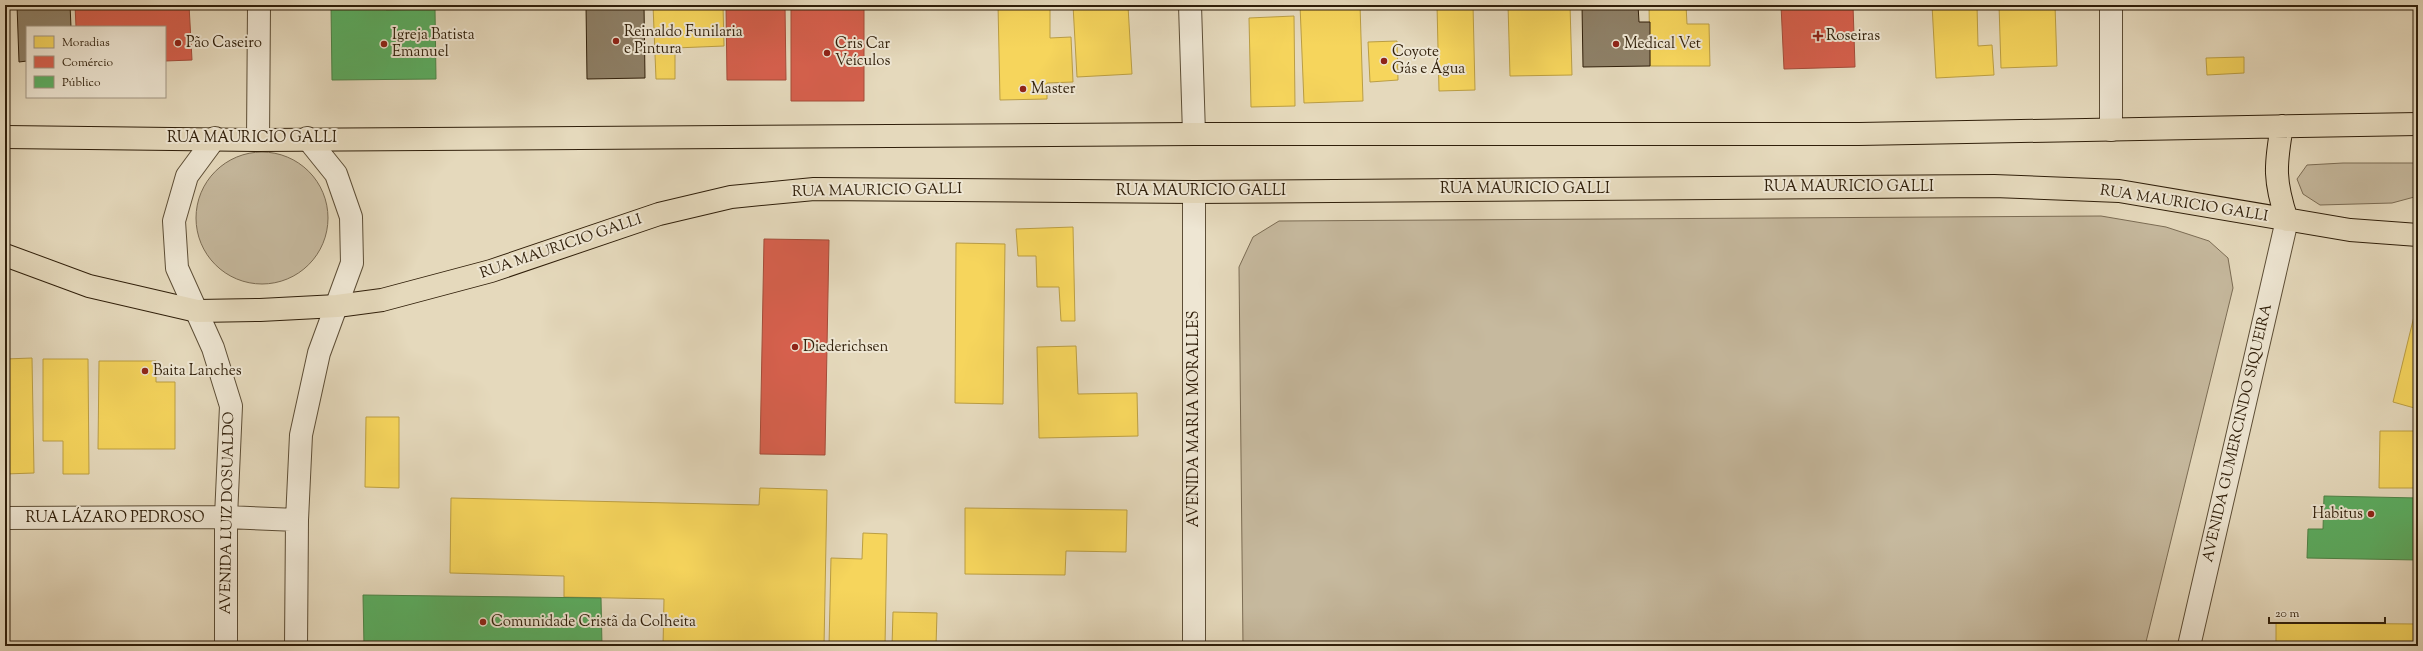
<svg xmlns="http://www.w3.org/2000/svg" width="2423" height="651" font-family="'Sorts Mill Goudy',serif">
  <style>
    .green { fill: #c6b99e; stroke: #7b6c54 }
    .homes { fill: #f6d55c; stroke: #bb9e43 }
    .shops { fill: #d6604d; stroke: #a44c39 }
    .public { fill: #5aae61; stroke: #4d8347 }
    .building { fill: #8e8067; stroke: #301f0a }
    .lines { fill: none; stroke-linecap: round; stroke-linejoin: round }
    .minor-casing { stroke: #5d4e36; stroke-width: 24 }
    .major-casing { stroke: #301f0a; stroke-width: 24 }
    .minor { stroke: #eee6d3; stroke-width: 22 }
    .major { stroke: #e5d9bc; stroke-width: 22 }
    .poi-dot { fill: #8f2418; stroke: #eee6d3; stroke-width: 1.5 }
    .labels { text-anchor: middle; dominant-baseline: central; stroke-width: 4; stroke-linejoin: round; paint-order: stroke }
    .poi-label { font-size: 15px; fill: #301f0a; stroke: #eee6d3; text-anchor: start }
    .street-label { font-size: 15px; fill: #301f0a; stroke: #eee6d3 }
  </style>
  <rect width="100%" height="100%" fill="#e5d9bc"/>
  <filter id="stains"><feTurbulence type="fractalNoise" baseFrequency=".005" numOctaves="4"/><feColorMatrix values="0 0 0 0 .2 0 0 0 0 .09 0 0 0 0 .02 0 0 0 .5 -.17"/></filter>
  <radialGradient id="worn" r=".72"><stop offset=".6" stop-color="#630" stop-opacity="0"/><stop offset="1" stop-color="#630" stop-opacity=".3"/></radialGradient>
  <path class="green" d="M196 218a66 66 0 1 1 132 0a66 66 0 1 1-132 0Z
    M2343,163H2418V196L2392,203L2320,205L2303,194L2297,179L2307,165Z
    M2101,216L2166,227L2209,241L2228,258L2233,288L2145,646H1243L1239,267L1253,237L1279,221Z"/>
  <path class="homes" d="M653,5H723L724,46L675,48V79H656Z
    M998,5H1050V38L1071,37L1073,82L1047,83V99L1000,100Z
    M1073,5L1128,6L1132,74L1077,77Z
    M1246,5H1293V7L1247,9Z
    M1300,5H1360L1363,101L1304,103Z
    M1437,5H1473L1475,90L1439,91Z
    M1508,5H1570L1572,75L1510,76Z
    M1649,5H1686L1687,24H1709L1710,66H1650Z
    M1932,5H1977L1978,46L1992,45L1994,75L1936,78Z
    M1999,5H2055L2057,66L2001,68Z
    M1294,16L1295,106L1251,107L1249,18Z
    M1397,41L1398,80L1370,82L1368,42Z
    M2244,57V73L2207,75L2206,58Z
    M1073,227L1075,321H1061L1059,287H1037L1036,256H1018L1016,229Z
    M956,243L1005,244L1003,404L955,403Z
    M2418,300V409L2393,402Z
    M1076,346L1078,394L1137,393L1138,436L1039,438L1037,347Z
    M32,358L34,473L5,474V359Z
    M43,359H88L89,474H63V441H43Z
    M99,361H156V382H175V449H98Z
    M366,417H399V488L365,487Z
    M2380,431H2418V488H2379Z
    M760,488L827,490L824,646H663L664,599L564,597V576L450,573L451,498L759,505Z
    M965,508L1127,510L1126,552L1066,551L1065,575L965,574Z
    M863,533L887,534L885,646H829L831,558L862,559Z
    M893,612L937,613L936,646H892Z
    M2276,623L2418,624V646H2276Z
    M999,643L1041,644V646H999Z"/>
  <path class="shops" d="M75,5H189L192,60L165,61V27H76Z
    M726,5H785L786,80H727Z
    M864,5V101H791V6Z
    M1781,5H1853L1855,67L1784,69Z
    M764,239L829,240L825,455L760,454Z"/>
  <path class="public" d="M331,5H386V10L435,9L436,79L332,80Z
    M2324,496L2418,498V560L2307,558L2308,529H2323Z
    M363,595L601,598L602,646H364Z"/>
  <path class="building" d="M17,5H70L71,27H27V61L19,62Z
    M586,5H644L645,78L587,79Z
    M1582,5H1638L1639,22H1650V66L1583,67Z"/>
  <g class="lines">
    <g class="minor-casing">
      <path id="minor" d="M1190,5L1194,134
        M2111,5V130
        M215,138L187,176L174,221L177,268L213,348L231,406L226,517V646
        M258,140L259,5
        M1194,192V646
        M5,518L226,517L297,520
        M296,646L297,520L301,435L319,353L352,263L351,217L336,174L307,138
        M2189,646L2287,220"/>
    </g>
    <g class="major-casing">
      <path id="major" d="M2282,126C2275,166 2274,181 2287,220
        M5,137L258,140L1194,134H1859L2418,124
        M5,255L89,286L197,311L260,310L337,306L382,300L491,271L659,214L731,197L814,189L1194,192L1994,186L2119,191L2350,230L2418,235"/>
    </g>
    <use href="#minor" class="minor"/>
    <use href="#major" class="major"/>
  </g>
  <g class="poi-dot">
    <path d="M1816 30h4v4h4v4h-4v4h-4v-4h-4v-4h4z"/>
    <circle cx="616" cy="41" r="4"/>
    <circle cx="178" cy="43" r="4"/>
    <circle cx="384" cy="44" r="4"/>
    <circle cx="1616" cy="44" r="4"/>
    <circle cx="827" cy="53" r="4"/>
    <circle cx="1384" cy="61" r="4"/>
    <circle cx="1023" cy="89" r="4"/>
    <circle cx="795" cy="347" r="4"/>
    <circle cx="145" cy="371" r="4"/>
    <circle cx="2371" cy="514" r="4"/>
    <circle cx="483" cy="622" r="4"/>
  </g>
  <g class="labels">
    <g class="poi-label">
      <text x="624" y="32">Reinaldo Funilaria<tspan x="624" dy="17">e Pintura</tspan></text>
      <text x="392" y="35">Igreja Batista<tspan x="392" dy="17">Emanuel</tspan></text>
      <text x="1826" y="36">Roseiras</text>
      <text x="186" y="43">Pão Caseiro</text>
      <text x="835" y="44">Cris Car<tspan x="835" dy="17">Veículos</tspan></text>
      <text x="1624" y="44">Medical Vet</text>
      <text x="1392" y="52">Coyote<tspan x="1392" dy="17">Gás e Água</tspan></text>
      <text x="1031" y="89">Master</text>
      <text x="803" y="347">Diederichsen</text>
      <text x="153" y="371">Baita Lanches</text>
      <text x="2363" y="514" text-anchor="end">Habitus</text>
      <text x="491" y="622">Comunidade Cristã da Colheita</text>
    </g>
    <g class="street-label">
      <text x="252" y="138">RUA MAURICIO GALLI</text>
      <text x="1849" y="187">RUA MAURICIO GALLI</text>
      <text x="1525" y="189">RUA MAURICIO GALLI</text>
      <text transform="translate(877 191) rotate(-1)">RUA MAURICIO GALLI</text>
      <text x="1201" y="191">RUA MAURICIO GALLI</text>
      <text transform="translate(2184 204) rotate(9)">RUA MAURICIO GALLI</text>
      <text transform="translate(561 247) rotate(-19)">RUA MAURICIO GALLI</text>
      <text transform="translate(1194 419) rotate(-90)">AVENIDA MARIA MORALLES</text>
      <text transform="translate(2238 433) rotate(-77)">AVENIDA GUMERCINDO SIQUEIRA</text>
      <text transform="translate(228 513) rotate(-89)">AVENIDA LUIZ DOSUALDO</text>
      <text x="115" y="518">RUA LÁZARO PEDROSO</text>
    </g>
  </g>
  <rect width="2423" height="651" fill="none" stroke="#e5d9bc" stroke-width="20"/>
  <rect x="6" y="6" width="2411" height="639" fill="none" stroke="#301f0a" stroke-width="2"/>
  <rect x="10" y="10" width="2403" height="631" fill="none" stroke="#301f0a"/>
  <rect x="26" y="26" width="140" height="72" fill="#eee6d3" stroke="#a29683"/>
  <rect x="34" y="36" width="20" height="12" fill="#f6d55c" stroke="#a29683"/>
  <text x="62" y="46" font-size="12" fill="#301f0a">Moradias</text>
  <rect x="34" y="56" width="20" height="12" fill="#d6604d" stroke="#a29683"/>
  <text x="62" y="66" font-size="12" fill="#301f0a">Comércio</text>
  <rect x="34" y="76" width="20" height="12" fill="#5aae61" stroke="#a29683"/>
  <text x="62" y="86" font-size="12" fill="#301f0a">Público</text>
  <path d="M2269 617v6h116v-6" fill="none" stroke="#301f0a" stroke-width="2"/>
  <text x="2275" y="617" font-size="12" fill="#301f0a" stroke="#eee6d3" stroke-width="3" paint-order="stroke">20 m</text>
  <rect width="100%" height="100%" filter="url(#stains)"/>
  <rect width="100%" height="100%" fill="url(#worn)"/>
</svg>
